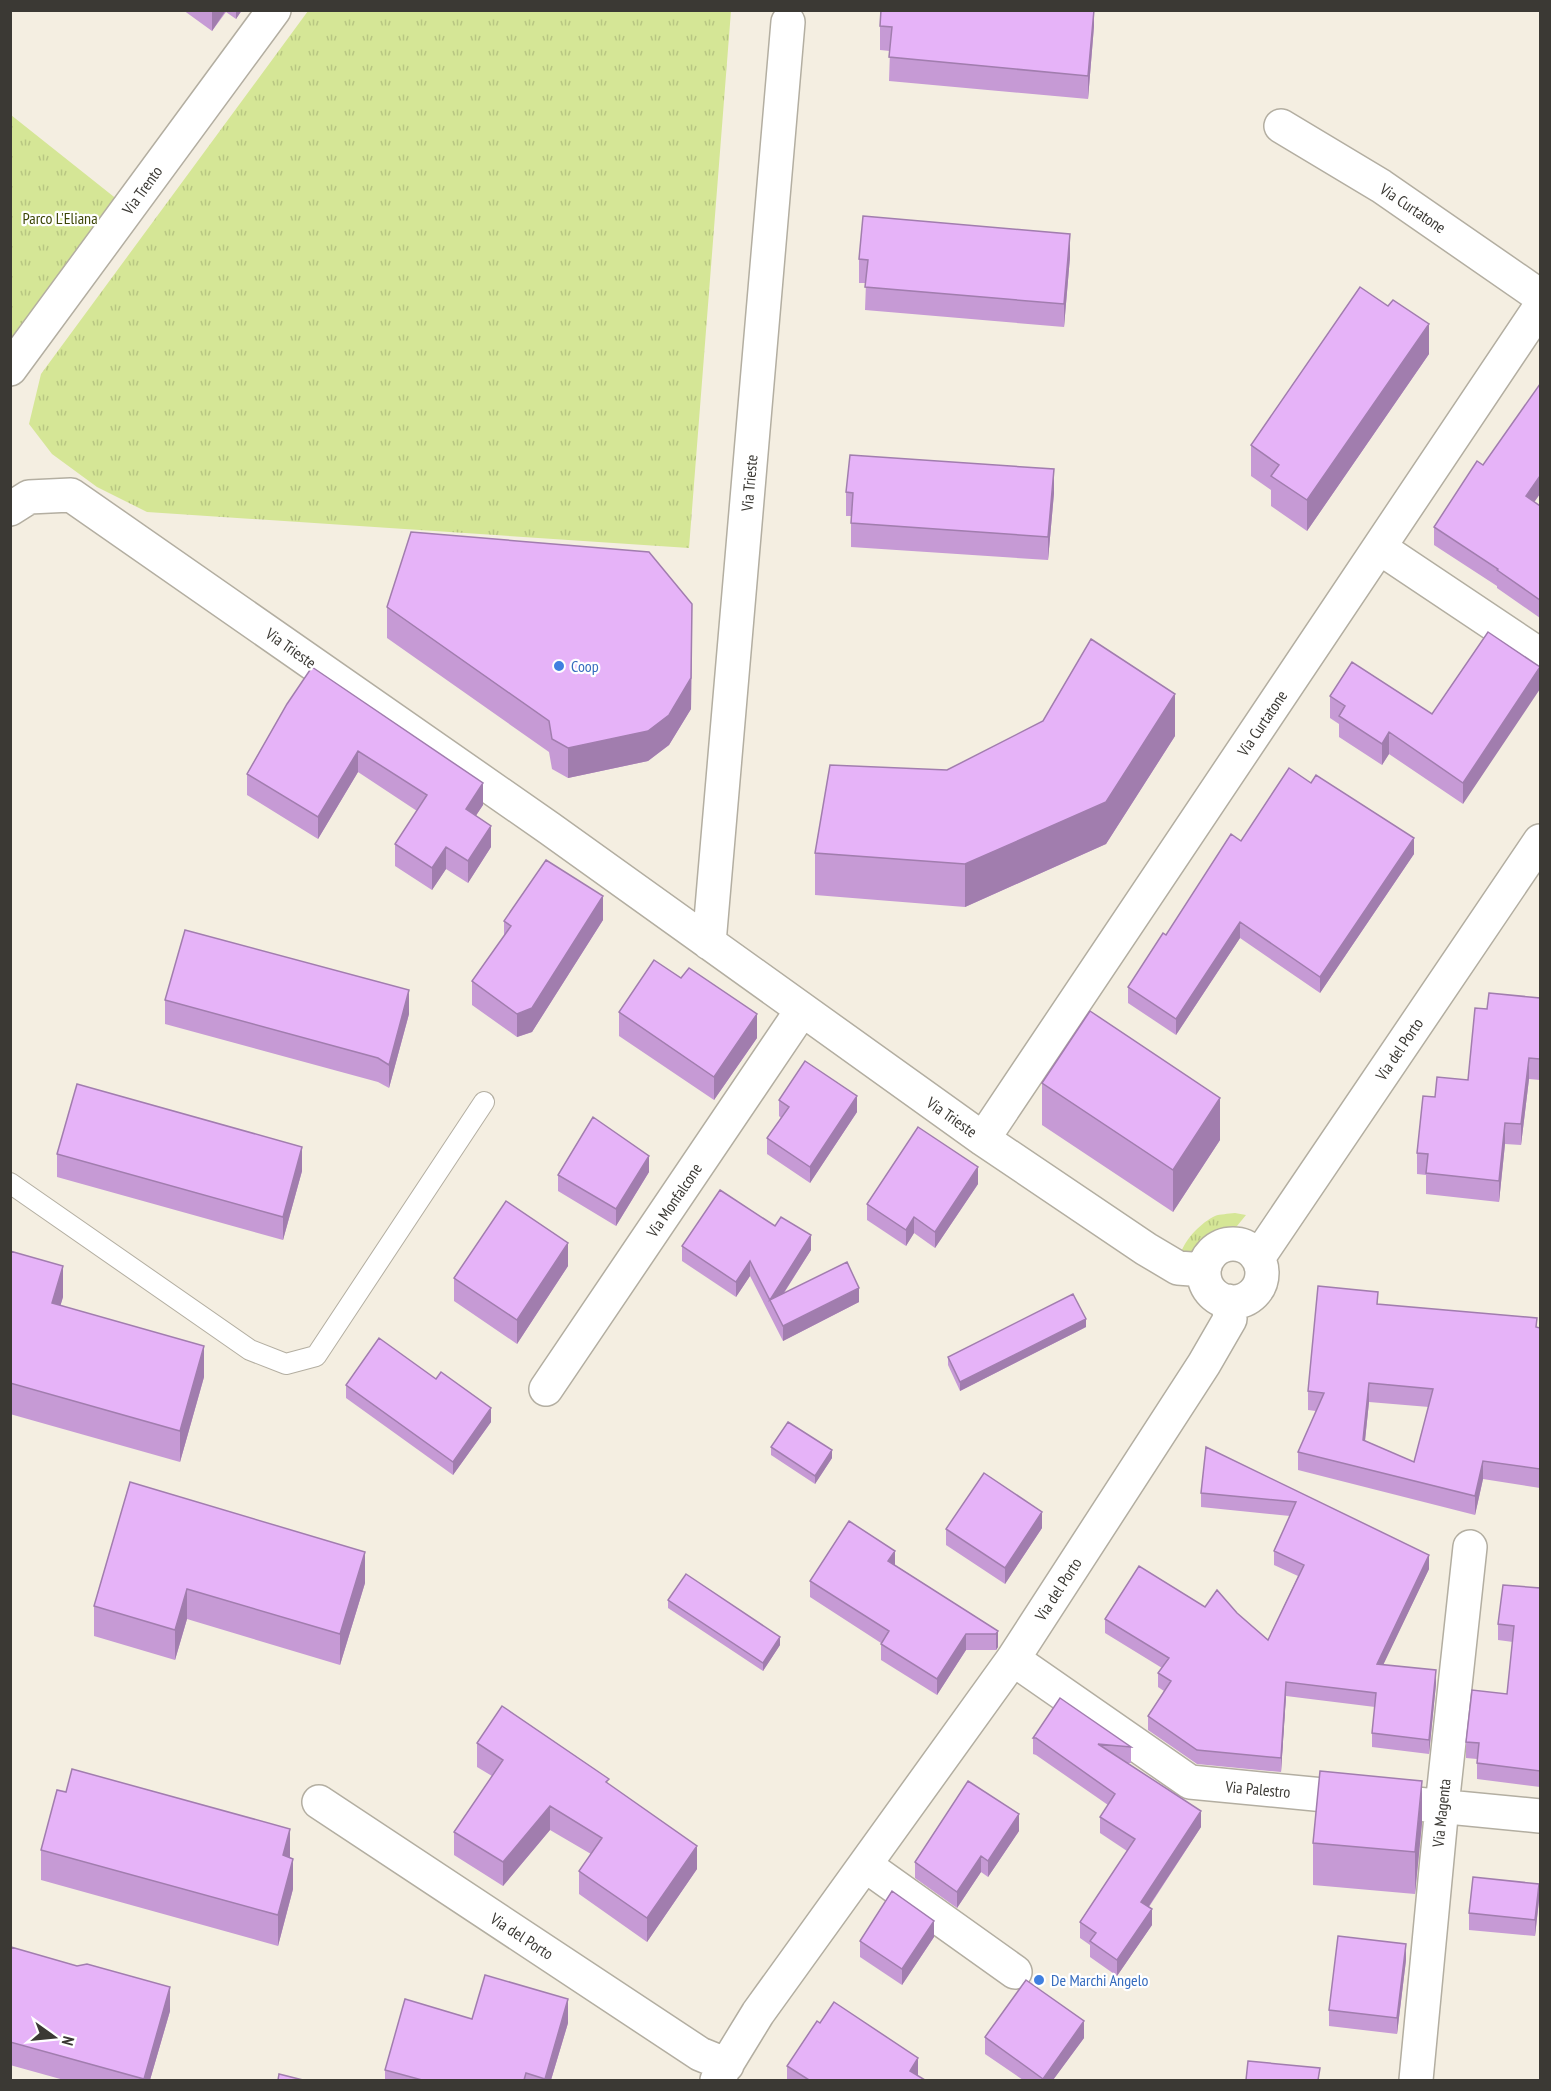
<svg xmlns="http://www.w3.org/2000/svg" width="1551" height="2091" font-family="'PT Sans Narrow',sans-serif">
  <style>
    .grass { fill: url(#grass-tufts) }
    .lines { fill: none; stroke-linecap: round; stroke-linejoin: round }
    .service-casing { stroke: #b3aea1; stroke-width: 22 }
    .minor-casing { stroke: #b3aea1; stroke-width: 36 }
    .service { stroke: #fff; stroke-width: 20 }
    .minor { stroke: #fff; stroke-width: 33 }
    .wall { fill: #c69ad5; fill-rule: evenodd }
    .shaded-wall { fill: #a17dae }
    .building { fill: #e6b3f8; stroke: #a17dae; stroke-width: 1.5; fill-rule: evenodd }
    .shop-dot { fill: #3f7fe0; stroke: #fff; stroke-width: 2 }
    .labels { text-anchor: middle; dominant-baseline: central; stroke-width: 4.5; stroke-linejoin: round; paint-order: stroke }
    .street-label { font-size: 16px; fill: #3b3934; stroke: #fff }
    .park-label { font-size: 16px; fill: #3c4505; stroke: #fff }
    .shop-label { font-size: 16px; fill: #366cbe; stroke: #fff; text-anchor: start }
  </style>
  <defs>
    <pattern id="grass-tufts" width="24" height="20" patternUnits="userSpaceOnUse" patternTransform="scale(1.5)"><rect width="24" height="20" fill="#d5e696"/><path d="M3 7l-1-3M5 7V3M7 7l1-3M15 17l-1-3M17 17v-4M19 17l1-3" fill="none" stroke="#b8c682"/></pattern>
  </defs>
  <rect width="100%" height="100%" fill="#f4eee1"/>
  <path class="grass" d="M308,11H731L689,548L147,512L97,487L52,454L29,424L41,374Z
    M11,115L128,208L11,369Z
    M1235,1213L1246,1215L1237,1226L1209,1239L1196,1255L1181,1253C1185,1239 1202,1222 1215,1216C1220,1214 1228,1214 1235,1213Z"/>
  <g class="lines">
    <g class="service-casing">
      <path id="service" d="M10,1183L250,1350L286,1364L316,1356L484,1102"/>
    </g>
    <g class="minor-casing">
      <path id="minor" d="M1281,126L1381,186L1540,296
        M10,369L274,10
        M10,509L29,497L71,495L549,828L983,1139L1146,1249L1178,1268L1204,1270
        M1380,548L1540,655
        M709,943L788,22
        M983,1139L1540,307
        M1204 1273a29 29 0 1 1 58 0a29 29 0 1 1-58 0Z
        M1258,1258L1540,841
        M546,1389L802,1010
        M1013,1659L1190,1782L1540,1816
        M319,1802L700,2054L727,2065
        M865,1865L1015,1972
        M717,2080L758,2013L1013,1659L1204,1364L1230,1319L1228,1301
        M1416,2080L1442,1806L1470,1547"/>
    </g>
    <use href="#service" class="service"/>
    <use href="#minor" class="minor"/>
  </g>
  <path class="wall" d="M183,10H242L236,19L226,12L212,31Z
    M1094,10V26L1088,99L889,81L890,51L880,50V26Z
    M1070,257L1064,327L865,310L866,283H859V259Z
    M1388,306L1429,354L1307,531L1271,506V490L1251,476V445Z
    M1483,465L1540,506V618L1497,588V586L1434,545V527Z
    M846,492L1054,493L1048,560L851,547V516H846Z
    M387,607L692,635L691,709L669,745L648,761L568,778L552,769L549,752L387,638Z
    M1488,632L1463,804L1389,754L1382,765L1339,737V724L1330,718V696L1432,714Z
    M287,704L483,805L476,815L491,847L468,883L446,869L432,890L395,866V844L417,811L358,772L318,839L247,795V774Z
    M1175,736L1106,844L965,907L815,895V853L947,770Z
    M1241,841L1414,854L1320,993L1240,938L1176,1035L1128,1003V987L1166,935Z
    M603,920L532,1032L517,1037L472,1005V981L504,936V921Z
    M1540,998V1080L1529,1079L1521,1145L1505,1144L1499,1202L1426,1194V1175L1417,1174V1153L1435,1097L1468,1080L1487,1009Z
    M165,1000L409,1014L389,1088L378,1082L165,1024Z
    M619,1012L757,1038L714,1100L619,1036Z
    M1042,1083L1220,1140L1173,1212L1042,1125Z
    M779,1100L857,1112L810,1183L767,1154V1138L781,1118L779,1116Z
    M57,1154L302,1171L283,1240L57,1177Z
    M649,1172L616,1226L558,1191V1175Z
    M978,1184L935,1248L914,1233L906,1246L867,1220V1204Z
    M682,1246L811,1250L784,1293L859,1302L783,1341L750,1276L736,1297L682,1261Z
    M10,1251L63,1297L60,1306L204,1377L180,1462L10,1414Z
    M568,1266L517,1344L454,1301V1278Z
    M1378,1304L1540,1328V1488L1483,1479L1475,1515L1298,1470V1452L1316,1411L1308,1410V1391ZM1369,1402L1429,1407L1414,1462L1365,1441Z
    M1086,1327L960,1391L948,1365V1357Z
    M436,1379L491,1422L453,1475L346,1398V1385Z
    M771,1447L832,1458L815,1484L771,1455Z
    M1206,1447L1429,1569L1383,1664L1436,1684L1429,1754L1372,1747V1733L1375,1707L1286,1696L1281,1772L1197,1764L1148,1730V1716L1164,1691L1158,1687V1673L1162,1668L1105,1633V1619L1205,1607L1268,1640L1298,1576L1274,1565V1551L1290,1516L1201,1507V1493Z
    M130,1482L365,1583L340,1665L187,1619L175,1660L94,1636V1606Z
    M1042,1528L1005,1584L946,1545V1529Z
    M895,1565L998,1631V1647L996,1650H966L937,1695L881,1660V1643L810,1597V1581Z
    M1540,1588V1787L1477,1779V1759L1466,1758V1742L1507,1694L1513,1642L1498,1640V1624Z
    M668,1600L780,1645L763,1671L668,1608Z
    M1033,1738L1131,1747V1763H1127L1201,1827L1149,1907L1152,1925L1117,1976L1090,1957V1945L1080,1938V1922L1127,1851L1100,1833V1817L1108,1805L1036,1755L1033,1754Z
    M477,1743L609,1785L697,1869L647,1942L579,1894V1871L591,1854L550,1830L503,1886L454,1855V1832L492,1776L477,1767Z
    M1422,1823L1415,1894L1313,1885V1843Z
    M1019,1831L988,1877L981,1872L957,1908L915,1878V1862Z
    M41,1850L290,1858L293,1889L278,1946L41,1880Z
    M1539,1900L1535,1936L1469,1930V1913Z
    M934,1937L902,1985L860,1957V1941Z
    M10,1950L170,2011L150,2080H64L10,2065Z
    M1406,1960L1397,2034L1329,2026V2010Z
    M472,2019L568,2023L551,2080H385V2070Z
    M985,2037L1084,2038L1053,2080H1023L985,2054Z
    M787,2066L918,2076L925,2080H787Z"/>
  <path class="shaded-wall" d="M212,10H226L212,31Z
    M236,10H242L236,19Z
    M1094,10V26L1088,99V76Z
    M1070,234V257L1064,327V304Z
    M1429,324V354L1307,531V500Z
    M1054,469V493L1048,560V537Z
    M1540,476V494L1526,514V496Z
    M692,604L691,709L669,745L648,761L568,778V748Z
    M1540,667V689L1463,804V783Z
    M1175,694V736L1106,844L965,907V864Z
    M1389,732V754L1382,765V744Z
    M358,751V772L318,839V817Z
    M483,783V805L466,831V809Z
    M491,826V847L468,883V861Z
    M1414,838V854L1320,993V977Z
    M446,847V869L432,890V868Z
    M603,896V920L532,1032L517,1037V1014Z
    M1240,922V938L1176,1035V1019Z
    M409,990V1014L389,1088V1065Z
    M757,1014V1038L714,1100V1077Z
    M1529,1058V1079L1521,1145V1124Z
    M857,1096V1112L810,1183V1167Z
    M1220,1098V1140L1173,1212V1170Z
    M1505,1123V1144L1499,1202V1181Z
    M302,1147V1171L283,1240V1217Z
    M649,1156V1172L616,1226V1209Z
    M978,1167V1184L935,1248V1232Z
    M914,1217V1233L906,1246V1230Z
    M811,1235V1250L774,1308L770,1300Z
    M568,1243V1266L517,1344V1320Z
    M750,1261V1276L736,1297V1282Z
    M63,1266V1297L52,1334V1303Z
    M859,1288V1302L783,1341V1326Z
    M1086,1319V1327L960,1391V1382Z
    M204,1346V1377L180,1462V1431Z
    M1369,1383V1402L1363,1459V1440Z
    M491,1408V1422L453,1475V1462Z
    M832,1450V1458L815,1484V1476Z
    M1483,1461V1479L1475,1515V1496Z
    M1042,1512V1528L1005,1584V1568Z
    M895,1551V1567L888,1561Z
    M365,1552V1583L340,1665V1634Z
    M1429,1555V1569L1377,1678V1664Z
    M187,1589V1619L175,1660V1630Z
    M998,1631V1647L996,1650V1634Z
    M966,1634V1650L937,1695V1679Z
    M780,1637V1645L763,1671V1663Z
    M1436,1670V1684L1429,1754V1740Z
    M1286,1682V1696L1281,1772V1758Z
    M1422,1781V1823L1415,1894V1852Z
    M550,1806V1830L503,1886V1862Z
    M1201,1811V1827L1141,1918V1902Z
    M1019,1814V1831L988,1877V1861Z
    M290,1829V1860L283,1855Z
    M697,1846V1869L647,1942V1918Z
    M981,1856V1872L957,1908V1892Z
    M293,1859V1889L278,1946V1915Z
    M1539,1884V1900L1535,1936V1920Z
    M1152,1909V1925L1117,1976V1960Z
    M934,1921V1937L902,1985V1969Z
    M1406,1944V1960L1397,2034V2018Z
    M170,1987V2011L150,2080H144Z
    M568,1999V2023L551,2080H545Z
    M1084,2021V2038L1053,2080H1043V2079Z
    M918,2058V2080L910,2071Z"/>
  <path class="building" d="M881,10H1094L1088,76L889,57L892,27L880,26Z
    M863,216L1070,234L1064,304L865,287L868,260L859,259Z
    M1360,287L1388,306L1393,300L1429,324L1307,500L1271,476L1279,465L1251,445Z
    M1540,384V476L1526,496L1540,506V600L1497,570L1498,569L1434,527L1477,461L1483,465Z
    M850,455L1054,469L1048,537L851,523L853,493L846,492Z
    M411,532L649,552L692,604L691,678L669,715L648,731L568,748L552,739L549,721L387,607Z
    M1488,632L1540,667L1463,783L1389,732L1382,744L1339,716L1345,706L1330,696L1352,662L1432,714Z
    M1091,639L1175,694L1106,802L965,864L815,853L830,765L947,770L1043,721Z
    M312,667L483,783L466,809L491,826L468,861L446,847L432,868L395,844L427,795L358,751L318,817L247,774L287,704Z
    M1289,768L1311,783L1316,775L1414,838L1320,977L1240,922L1176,1019L1128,987L1163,933L1166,935L1231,834L1241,841Z
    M546,860L603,896L532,1008L517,1014L472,981L511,926L504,921Z
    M185,930L409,990L389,1065L378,1058L165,1000Z
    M654,960L681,978L689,968L757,1014L714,1077L619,1012Z
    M1489,993L1540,998V1059L1529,1058L1521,1124L1505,1123L1499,1181L1426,1173L1428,1154L1417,1153L1423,1096L1435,1097L1437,1077L1468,1080L1475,1008L1487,1009Z
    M1090,1011L1220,1098L1173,1170L1042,1083Z
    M805,1061L857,1096L810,1167L767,1138L789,1107L779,1100Z
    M77,1084L302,1147L283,1217L57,1154Z
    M593,1117L649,1156L616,1209L558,1175Z
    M918,1127L978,1167L935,1232L914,1217L906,1230L867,1204Z
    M720,1190L775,1226L781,1217L811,1235L770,1300L847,1262L859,1288L783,1326L750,1261L736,1282L682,1246Z
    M506,1201L568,1243L517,1320L454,1278Z
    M10,1251L63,1266L52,1303L204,1346L180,1431L10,1383Z
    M1318,1286L1378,1292L1377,1304L1537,1318L1536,1327L1540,1328V1469L1483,1461L1475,1496L1298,1452L1324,1393L1308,1391ZM1369,1383L1433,1389L1414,1462L1363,1440Z
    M1073,1294L1086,1319L960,1382L948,1357Z
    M379,1338L436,1379L441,1372L491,1408L453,1462L346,1385Z
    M788,1422L832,1450L815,1476L771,1447Z
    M1206,1447L1429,1555L1377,1664L1436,1670L1429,1740L1372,1733L1376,1693L1286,1682L1281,1758L1197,1750L1148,1716L1171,1681L1158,1673L1169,1658L1105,1619L1139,1566L1205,1607L1217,1590L1237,1613L1268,1640L1304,1565L1274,1551L1296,1502L1201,1493Z
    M984,1473L1042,1512L1005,1568L946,1529Z
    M130,1482L365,1552L340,1634L187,1589L175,1630L94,1606Z
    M849,1521L895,1551L888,1561L998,1631L996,1634H966L937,1679L881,1644L889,1631L810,1581Z
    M686,1574L780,1637L763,1663L668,1600Z
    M1503,1585L1540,1588V1771L1477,1763L1479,1743L1466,1742L1472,1690L1507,1694L1514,1626L1498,1624Z
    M1060,1698L1131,1747L1098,1744L1201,1811L1141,1902L1152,1909L1117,1960L1090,1941L1096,1933L1080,1922L1135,1839L1100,1817L1115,1794L1036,1738H1033Z
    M502,1706L609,1779L606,1782L697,1846L647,1918L579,1871L602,1838L550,1806L503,1862L454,1832L503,1760L477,1743Z
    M72,1769L290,1829L283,1855L293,1859L278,1915L41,1850L57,1790L66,1792Z
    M1320,1771L1422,1781L1415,1852L1313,1843Z
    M968,1781L1019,1814L988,1861L981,1856L957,1892L915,1862Z
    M1473,1877L1539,1884L1535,1920L1469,1913Z
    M892,1891L934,1921L902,1969L860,1941Z
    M1338,1936L1406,1944L1397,2018L1329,2010Z
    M11,1947L77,1966L87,1964L170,1987L144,2079L10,2042Z
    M485,1975L568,1999L545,2079L526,2073L524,2080H422L385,2070L405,1999L472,2019Z
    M1026,1980L1084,2021L1043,2079L985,2037Z
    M834,2002L918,2058L910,2071L925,2080H809L787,2066L817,2021L820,2023Z
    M1248,2061L1320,2068L1318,2080H1246Z
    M279,2074L303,2080H278Z"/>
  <g class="shop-dot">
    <circle cx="559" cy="666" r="6"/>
    <circle cx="1039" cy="1980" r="6"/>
  </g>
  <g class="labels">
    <g class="street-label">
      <text transform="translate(142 190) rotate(-54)">Via Trento</text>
      <text transform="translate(1413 208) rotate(34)">Via Curtatone</text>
      <text transform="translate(749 483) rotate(-85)">Via Trieste</text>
      <text transform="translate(291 648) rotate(35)">Via Trieste</text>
      <text transform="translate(1262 723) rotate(-56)">Via Curtatone</text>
      <text transform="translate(1399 1049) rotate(-56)">Via del Porto</text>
      <text transform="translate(952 1117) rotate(35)">Via Trieste</text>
      <text transform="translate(674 1200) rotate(-56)">Via Monfalcone</text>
      <text transform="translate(1058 1589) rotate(-57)">Via del Porto</text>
      <text transform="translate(1258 1789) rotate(5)">Via Palestro</text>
      <text transform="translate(1441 1813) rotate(-84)">Via Magenta</text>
      <text transform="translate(522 1936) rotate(33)">Via del Porto</text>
    </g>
    <g class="park-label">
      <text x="60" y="218">Parco L'Eliana</text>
    </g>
    <g class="shop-label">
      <text x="571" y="666">Coop</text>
      <text x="1051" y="1980">De Marchi Angelo</text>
    </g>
  </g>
  <rect width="1551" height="2091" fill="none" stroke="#3b3934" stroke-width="24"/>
  <g transform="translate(54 2037) rotate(105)" stroke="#ffffff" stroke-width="4.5" paint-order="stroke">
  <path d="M0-4.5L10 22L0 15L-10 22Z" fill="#3b3934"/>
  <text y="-9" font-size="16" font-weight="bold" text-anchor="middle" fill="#3b3934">N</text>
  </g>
</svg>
